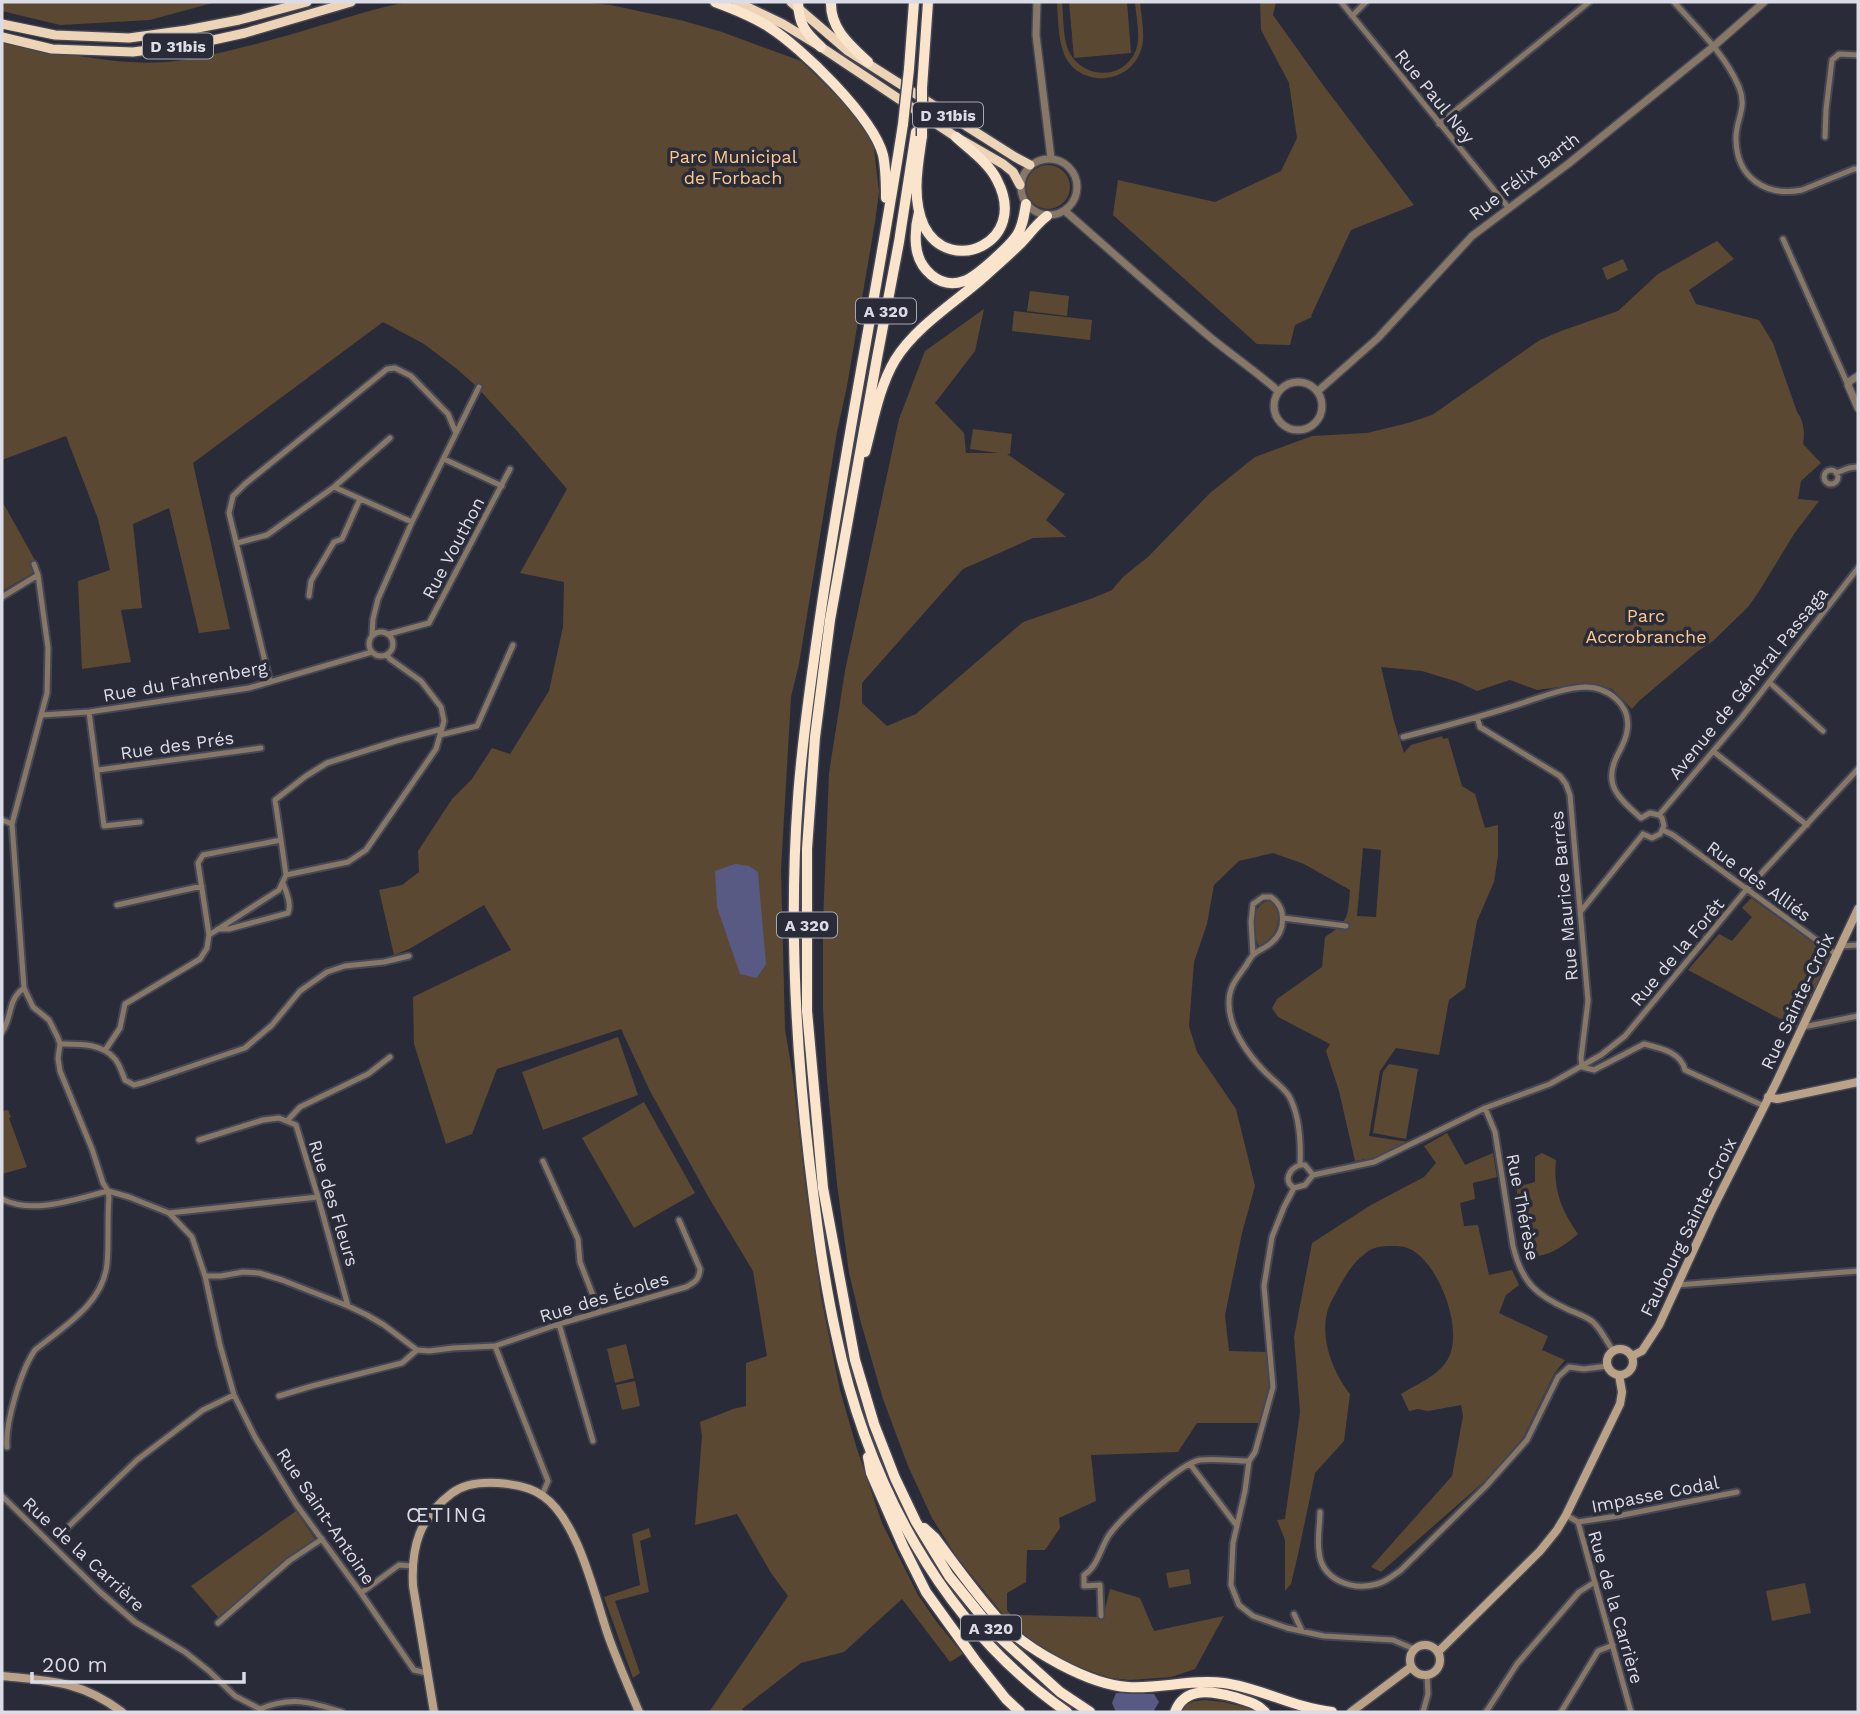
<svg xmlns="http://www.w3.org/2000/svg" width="1860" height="1714" font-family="'Work Sans',sans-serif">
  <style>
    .green { fill: #5a4833; fill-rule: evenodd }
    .water { fill: #585a83 }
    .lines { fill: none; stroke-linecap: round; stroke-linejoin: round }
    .minor-casing { stroke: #464755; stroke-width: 9 }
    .tertiary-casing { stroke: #464755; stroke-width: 10 }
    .secondary-casing { stroke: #464755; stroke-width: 11 }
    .trunk-casing { stroke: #464755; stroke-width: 12 }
    .motorway-casing { stroke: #464755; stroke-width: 13 }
    .minor { stroke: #867767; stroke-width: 5 }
    .tertiary { stroke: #867767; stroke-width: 7 }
    .secondary { stroke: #b9a288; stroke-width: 8 }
    .trunk { stroke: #eed4b6; stroke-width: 9 }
    .motorway { stroke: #fae4cb; stroke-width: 10 }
    .motorway-bridge-casing { stroke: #464755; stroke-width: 13; stroke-linecap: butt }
    .motorway-bridge { stroke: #fae4cb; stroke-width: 10 }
    .labels { text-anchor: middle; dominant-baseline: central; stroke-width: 7; stroke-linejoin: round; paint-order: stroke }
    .shield { fill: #2a2b39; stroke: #a6a7b1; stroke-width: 2 }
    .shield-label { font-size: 16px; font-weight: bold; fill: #dbdce5 }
    .street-label { font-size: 18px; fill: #dbdce5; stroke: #2a2b39 }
    .park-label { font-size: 18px; fill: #fec98d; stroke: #2a2b39 }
    .quarter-label { font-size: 21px; letter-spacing: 2px; fill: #dbdce5; stroke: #2a2b39 }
  </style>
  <rect width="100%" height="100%" fill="#2a2b39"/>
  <path class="green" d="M2,2H216L150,20L60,25L2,11Z
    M410,2H579L611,5L684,21L722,32L801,61L849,107L873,140L879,192L875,222L847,386L837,432L799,664L791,697L781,870L785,1029L793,1077L805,1182L821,1297L840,1390L857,1449L882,1523L918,1595L936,1621L963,1654L950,1662L902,1599L844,1652L801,1663L742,1709L745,1712H709L788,1596L771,1573L737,1514L695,1525L702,1436L700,1422L733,1409L746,1406V1363L767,1356L753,1271L709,1198L649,1089L621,1029L497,1069L472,1134L446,1144L414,1044L413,997L511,950L484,905L409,949L394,955L379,890L402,885L419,872L418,851L452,799L472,779L492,748L510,754L549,691L563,627L564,582L520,573L567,489L517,431L476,386L457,369L424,344L383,322L193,463L230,629L199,633L169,508L133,524L142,608L121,610L131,662L82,669L78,581L110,570L98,519L66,436L2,460V42C57,51 121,68 176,61C223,54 277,39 322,25C351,17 380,6 410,2Z
    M1057,2H1062C1064,18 1062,41 1071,55C1086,80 1125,79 1136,50C1141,36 1136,17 1135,2H1140C1141,17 1146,36 1141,50C1129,87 1075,88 1063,51C1058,36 1058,17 1057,2Z
    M1069,2H1127L1131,53L1074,58Z
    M1260,2H1276L1273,15L1323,85L1414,205L1351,230L1311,316L1312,317L1295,325L1290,345L1257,344L1113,215L1118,180L1215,202L1281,171L1297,138L1289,83L1261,30Z
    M1026 187a22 22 0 1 1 44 0a22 22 0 1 1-44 0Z
    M1717,241L1734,259L1689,290L1696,304L1759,320L1773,343L1797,412C1804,421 1805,433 1803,444L1821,463L1801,481L1798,499L1819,501L1794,534L1758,593L1748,607L1713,641L1698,651L1639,701L1632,709L1612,689L1588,683L1537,690L1510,680L1477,691L1458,682L1422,671L1381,667L1394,721L1404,753L1411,745L1442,736L1443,739L1448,738L1462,786L1475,794L1485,828L1498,825V856L1494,882L1477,921L1465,988L1449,1000L1439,1055L1396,1048L1380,1071L1369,1136L1408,1142L1377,1157L1355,1161L1339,1091L1326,1051L1330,1044L1278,1017L1272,1008L1277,999L1322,967L1325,937C1349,922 1348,916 1350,890L1304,864L1273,853L1239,861L1214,885L1207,924L1194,962L1189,1026L1197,1052L1236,1109L1255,1186L1242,1233L1225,1315L1229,1351L1266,1352L1270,1386L1259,1423H1197L1178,1452L1091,1455L1096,1501L1059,1518L1060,1528L1045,1550H1027L1026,1582L1007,1593V1610L1011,1615L1103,1617L1110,1589L1140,1598L1154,1631L1224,1616L1195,1669L1171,1677L1130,1680L1111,1678L1087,1670L1064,1660L1043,1649L1014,1628L956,1556L932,1518L908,1466L883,1399L861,1323L849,1273L837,1184L827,1080L823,1009V922L829,773L845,671L899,419L925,351L984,309L975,351L935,403L964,433L966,453H998L970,449L973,429L1012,434L1010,454H1007L1065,494L1046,520L1066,537L1033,538L963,569L862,683V703L887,726L916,714L1023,622L1093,598L1112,590L1123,577L1149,556L1210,493L1255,457L1312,436L1367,433L1408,423L1432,415L1540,340L1561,331L1618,311L1658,274ZM1363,848L1381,850L1376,917L1357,916Z
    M1623,259L1628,270L1607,280L1602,268Z
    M1030,291L1069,296L1067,316L1027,311Z
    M1014,311L1092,320L1090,340L1012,331Z
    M2,501L40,569L2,591Z
    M1751,898L1833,957L1799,1029L1688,970L1719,934L1732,941L1752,917L1742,908Z
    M1270,901L1277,906C1280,924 1277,936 1261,946L1258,945C1253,930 1250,903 1270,901Z
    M618,1037L638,1095L543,1130L522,1072Z
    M1389,1064L1418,1069L1406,1139L1373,1133L1383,1072Z
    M644,1102L695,1193L634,1228L582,1138Z
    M8,1110L11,1117L9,1118L27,1167L2,1174V1111Z
    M1447,1133L1465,1165L1493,1153L1497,1177L1473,1183L1475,1199L1460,1203L1464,1226L1478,1225L1489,1275L1512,1270L1519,1285L1506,1295L1499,1313L1548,1336L1542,1350L1565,1360L1554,1374L1523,1438L1487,1479L1381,1572L1371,1567L1452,1476L1463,1416L1461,1405L1428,1411L1418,1409L1409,1411L1401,1394C1417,1384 1438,1376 1448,1359C1464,1330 1440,1266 1412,1250C1405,1246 1398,1246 1391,1246C1382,1246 1372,1247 1366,1253C1350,1264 1341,1284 1332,1300C1316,1329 1331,1370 1350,1394L1344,1441L1315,1473L1299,1550L1291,1584L1285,1591V1540L1277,1520L1285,1519L1300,1412L1294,1337L1312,1243L1371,1205L1424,1177L1436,1163L1424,1146Z
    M1542,1153L1556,1160C1553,1189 1561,1210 1578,1234C1566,1244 1551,1256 1534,1256L1528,1250L1516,1187L1535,1182V1157Z
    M626,1344L634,1378L615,1383L607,1349Z
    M635,1381L640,1406L622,1410L616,1385Z
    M296,1511L315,1539L283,1561L219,1618L191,1586Z
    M649,1528L651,1537L640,1541L649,1592L615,1601L640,1673L633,1678L604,1597L640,1585L632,1534Z
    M1189,1569L1191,1584L1169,1588L1166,1573Z
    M1805,1583L1811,1613L1772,1621L1766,1591Z
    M1204,1700L1224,1702L1252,1709L1256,1712H1182C1185,1702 1194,1701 1204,1700Z"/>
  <path class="water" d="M735,864L749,866L758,872L766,964L757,978L740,974L717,907L715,871Z
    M1116,1693L1154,1694L1159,1702L1153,1712H1116L1112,1703Z"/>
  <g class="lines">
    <g class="minor-casing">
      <path id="minor" d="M1341,2L1508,207
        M1674,2C1697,28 1725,54 1739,87C1748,109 1735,120 1736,140C1737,178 1766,197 1802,190L1854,169H1858
        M1352,16L1366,2
        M1439,124L1589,2
        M1825,137L1826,110L1832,60L1839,54L1858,55
        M1783,239L1848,385
        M444,459L502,486
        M1824 477a7 7 0 1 1 14 0a7 7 0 1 1-14 0Z
        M1836,473L1849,468L1857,467
        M334,487L412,522
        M237,543L267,535L334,487L390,438
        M34,564L38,575L48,648L47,693L12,824L24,988L33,1007L49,1020L58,1038L60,1044L58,1058L60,1071L92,1149L103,1183L108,1191L129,1197L169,1213L192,1237L205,1276L220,1345L234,1395L255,1437L296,1504L361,1593L414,1670L427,1673
        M309,596L311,581L334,542L342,539L360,499
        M2,597L38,575
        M369 644a12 12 0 1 1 24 0a12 12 0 1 1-24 0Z
        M389,634L429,623L510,469
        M372,636L373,619L378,599L412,522L479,387
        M270,682L229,513L233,496L245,484L387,369L395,368L411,376L448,414L456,433
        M1769,682L1823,731
        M89,712L104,826L140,822
        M42,715L89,712L249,688L372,652
        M1477,717L1480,727L1560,776L1566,784L1570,795L1588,1001L1581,1058L1582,1067
        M440,735L477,726L513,645
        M1403,737C1438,728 1473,719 1507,708C1532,701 1559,688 1585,687C1608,687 1632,705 1627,731C1626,740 1621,748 1617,756C1602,786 1621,800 1641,818
        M1714,752L1807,825
        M98,770L261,748
        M1659,815L1742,717L1858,568
        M1641,818L1650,813L1659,815
        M2,820L12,824
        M1663,830L1673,835L1837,955
        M1643,834L1652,838L1660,834L1664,826L1662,818L1659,815
        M281,840L286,875
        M117,905L202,886
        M1581,911L1643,834
        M1283,918L1346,926
        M218,929H229L288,913C292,904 286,892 283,883
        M209,935L198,863L203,855L281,840L275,800L306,776L327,763L396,741L442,729
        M1841,946L1858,945
        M1253,955L1251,922L1253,904L1263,897H1271C1287,908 1286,931 1271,943C1266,948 1258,950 1253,955C1252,956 1247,963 1247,964C1238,977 1229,986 1229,1002C1228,1028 1249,1056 1266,1073C1274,1081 1283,1087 1289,1096C1300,1116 1301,1143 1300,1165
        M1803,1027L1858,1016
        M2,1032C13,1016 7,1000 24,988
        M60,1044C79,1044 102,1043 115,1059C120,1065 122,1073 125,1080L134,1085L145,1082L245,1048L272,1025L300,991L327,972L345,966L384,962L409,956
        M106,1049L120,1028L125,1004L200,959L207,948L209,935L279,890L286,875L348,862L366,850L436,749L444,721L441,707L421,681L390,659L387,655
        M1582,1067L1594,1070L1644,1044C1660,1048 1681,1052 1685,1070L1764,1106
        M1485,1108L1495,1132L1513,1246C1522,1283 1536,1295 1569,1310C1578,1314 1588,1317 1594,1323C1602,1331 1607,1342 1613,1351
        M287,1121L300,1107L368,1074L390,1057
        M199,1140L263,1120L279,1118L296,1125L318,1197L348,1306
        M543,1161L578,1239L580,1262L599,1311
        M1313,1175L1374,1162L1485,1108L1550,1084L1601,1055L1625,1036L1746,890L1858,769
        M1294,1188L1284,1207L1272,1237L1264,1286L1273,1387L1255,1452L1249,1461L1245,1491L1233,1543L1231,1585L1239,1605L1253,1616L1287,1628L1324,1636L1393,1640L1414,1649
        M1294,1188L1305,1185L1313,1175L1305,1165H1300
        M1294,1188C1283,1181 1289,1169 1300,1165
        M2,1199C33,1215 75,1199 108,1191
        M169,1213L318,1197
        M205,1276H221L243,1272L259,1273L282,1280L348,1306L367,1315L384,1325L417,1350L429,1351L453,1348L495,1346L548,1481L542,1495
        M1677,1285L1858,1271
        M559,1324L593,1441
        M495,1346L559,1324L686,1287C695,1282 699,1280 700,1269L679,1220
        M279,1396L312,1386L402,1363L417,1350
        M7,1447C5,1423 21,1370 35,1350C63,1327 103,1304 107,1264C109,1243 107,1220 109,1198L108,1191
        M1190,1464L1237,1526
        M2,1496L99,1591L135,1622L185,1652L209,1671L235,1696L260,1709L262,1712
        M1320,1512C1320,1525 1317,1539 1319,1551C1321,1580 1352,1591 1377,1584C1386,1582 1394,1575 1401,1570L1486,1486L1527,1440L1558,1377L1569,1367L1584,1369L1608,1366
        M1566,1515L1578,1522L1631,1712
        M1578,1522L1618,1516L1737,1492
        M67,1528L137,1460L203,1410L234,1395
        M361,1593L399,1565L412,1566
        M1294,1614L1302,1631
        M1101,1616L1100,1585L1084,1586V1575C1098,1566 1100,1549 1109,1535C1122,1517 1180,1463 1200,1460C1216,1458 1233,1461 1249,1461
        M218,1623L289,1561L322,1539
        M260,1709C292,1696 311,1702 342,1712
        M1423,1712L1428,1694L1427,1675
        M1486,1712L1517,1664L1579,1592L1595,1582
        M1561,1712L1598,1651L1613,1645"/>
    </g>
    <g class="tertiary-casing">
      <path id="tertiary" d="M1037,2L1036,35L1051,158
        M1021 187a28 28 0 1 1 56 0a28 28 0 1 1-56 0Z
        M1065,211C1113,253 1161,296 1211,338C1233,356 1257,372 1278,391
        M1858,376L1850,381L1848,385L1858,408
        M1274 406a24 24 0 1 1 48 0a24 24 0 1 1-48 0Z
        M1318,391L1378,338L1472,236L1568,164L1714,46L1764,2"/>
    </g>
    <g class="secondary-casing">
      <path id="secondary" d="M1768,1097L1777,1099L1858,1082
        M1607 1362a13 13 0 1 1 26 0a13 13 0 1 1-26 0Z
        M1632,1356L1642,1351L1659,1325L1711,1212L1777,1081L1858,909
        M1410 1660a15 15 0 1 1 30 0a15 15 0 1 1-30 0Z
        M1438,1652L1540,1551L1557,1530L1566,1515L1620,1404L1622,1392L1619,1375
        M2,1676C51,1681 81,1681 122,1712
        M434,1712L413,1586C411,1547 419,1518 452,1493C464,1484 482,1482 498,1483C512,1484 531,1487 543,1496C579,1521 595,1598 609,1638C618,1663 629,1688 639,1712
        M1351,1712L1411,1667"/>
    </g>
    <g class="trunk-casing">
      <path id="trunk" d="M737,2L783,24L821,47L956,137L1003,164L1013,172L1020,185
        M791,2L848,51L1015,157L1030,165
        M2,24L55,35L129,38L187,30L239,20L307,2
        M2,37L52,49L133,52L195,44L245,33L351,2"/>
    </g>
    <g class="motorway-casing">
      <path id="motorway" d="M715,2C734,9 752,16 769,27C802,48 873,117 883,155C886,169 886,184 886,198
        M798,2C799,25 805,32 821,47
        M831,2C830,29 850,45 868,62
        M909,69L914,2
        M922,88L928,2
        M903,124C877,293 842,461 818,631C810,686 802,742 798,798C789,918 795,1039 809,1159C816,1217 823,1276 836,1334C867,1481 941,1625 1067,1712
        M916,132L899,242L877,358L830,620L815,737L807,849V1011L823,1188L855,1360L874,1424L895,1478L916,1522L949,1576L996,1634L1060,1692L1090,1712
        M922,136C918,164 911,198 924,226C949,277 1030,243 997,180C989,163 970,150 956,137
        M919,212C916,223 915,233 916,245C918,268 939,290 964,281C976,277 1010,246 1017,235C1023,226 1024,215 1026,204
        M865,452C873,422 879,387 895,360C916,326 956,302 985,276C997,265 1010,254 1021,243C1030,234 1036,224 1047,216
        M868,1457L871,1473L903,1546L926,1592L975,1660L1006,1699L1020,1712
        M924,1528L935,1538C956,1566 977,1596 1001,1622C1027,1650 1090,1685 1128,1687C1160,1689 1191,1679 1224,1683C1261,1688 1294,1708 1332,1712
        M1175,1712C1185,1686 1212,1691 1234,1697C1246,1701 1257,1703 1265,1712"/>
    </g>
    <use href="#minor" class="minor"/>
    <use href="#tertiary" class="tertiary"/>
    <use href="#secondary" class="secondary"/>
    <use href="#trunk" class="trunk"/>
    <use href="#motorway" class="motorway"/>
    <g class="motorway-bridge-casing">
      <path id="motorway-bridge" d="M922,88V136
        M903,124L909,69"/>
    </g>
    <use href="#motorway-bridge" class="motorway-bridge"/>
  </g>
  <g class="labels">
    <g class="shield">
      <rect x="143" y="33.5" width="70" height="25" rx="5"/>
      <rect x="913" y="102.5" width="70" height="25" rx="5"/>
      <rect x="856" y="298.5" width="60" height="25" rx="5"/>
      <rect x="777" y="912.5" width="60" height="25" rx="5"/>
      <rect x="961" y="1615.5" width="60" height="25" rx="5"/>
    </g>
    <g class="shield-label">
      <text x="178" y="46">D 31bis</text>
      <text x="948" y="115">D 31bis</text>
      <text x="886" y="311">A 320</text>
      <text x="807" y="925">A 320</text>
      <text x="991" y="1628">A 320</text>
    </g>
    <g class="street-label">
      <text transform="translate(1435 96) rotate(51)">Rue Paul Ney</text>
      <text transform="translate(1524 176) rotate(-37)">Rue Félix Barth</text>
      <text transform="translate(453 548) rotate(-62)">Rue Vouthon</text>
      <text transform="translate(185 681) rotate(-10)">Rue du Fahrenberg</text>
      <text transform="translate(1748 683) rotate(-51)">Avenue de Général Passaga</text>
      <text transform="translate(177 745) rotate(-8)">Rue des Prés</text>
      <text transform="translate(1759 881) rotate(36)">Rue des Alliés</text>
      <text transform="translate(1564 896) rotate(-95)">Rue Maurice Barrès</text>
      <text transform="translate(1677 952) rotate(-50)">Rue de la Forêt</text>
      <text transform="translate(1797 1001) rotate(-65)">Rue Sainte-Croix</text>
      <text transform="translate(334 1203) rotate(73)">Rue des Fleurs</text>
      <text transform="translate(1523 1207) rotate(79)">Rue Thérèse</text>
      <text transform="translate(1688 1227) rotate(-64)">Faubourg Sainte-Croix</text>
      <text transform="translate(604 1297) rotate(-17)">Rue des Écoles</text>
      <text transform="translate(1655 1494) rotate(-11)">Impasse Codal</text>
      <text transform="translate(326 1516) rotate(56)">Rue Saint-Antoine</text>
      <text transform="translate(84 1554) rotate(43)">Rue de la Carrière</text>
      <text transform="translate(1616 1607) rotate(74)">Rue de la Carrière</text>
    </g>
    <g class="park-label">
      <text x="733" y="156">Parc Municipal<tspan x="733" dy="21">de Forbach</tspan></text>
      <text x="1646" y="615">Parc<tspan x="1646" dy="21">Accrobranche</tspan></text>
    </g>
    <g class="quarter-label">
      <text x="447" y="1514">ŒTING</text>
    </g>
  </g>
  <rect width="1860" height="1714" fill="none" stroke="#dbdce5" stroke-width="7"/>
  <path d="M32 1672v10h212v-10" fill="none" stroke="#dbdce5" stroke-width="3.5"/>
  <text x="42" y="1672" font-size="21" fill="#dbdce5" stroke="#2a2b39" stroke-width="5" paint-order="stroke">200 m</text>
</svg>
